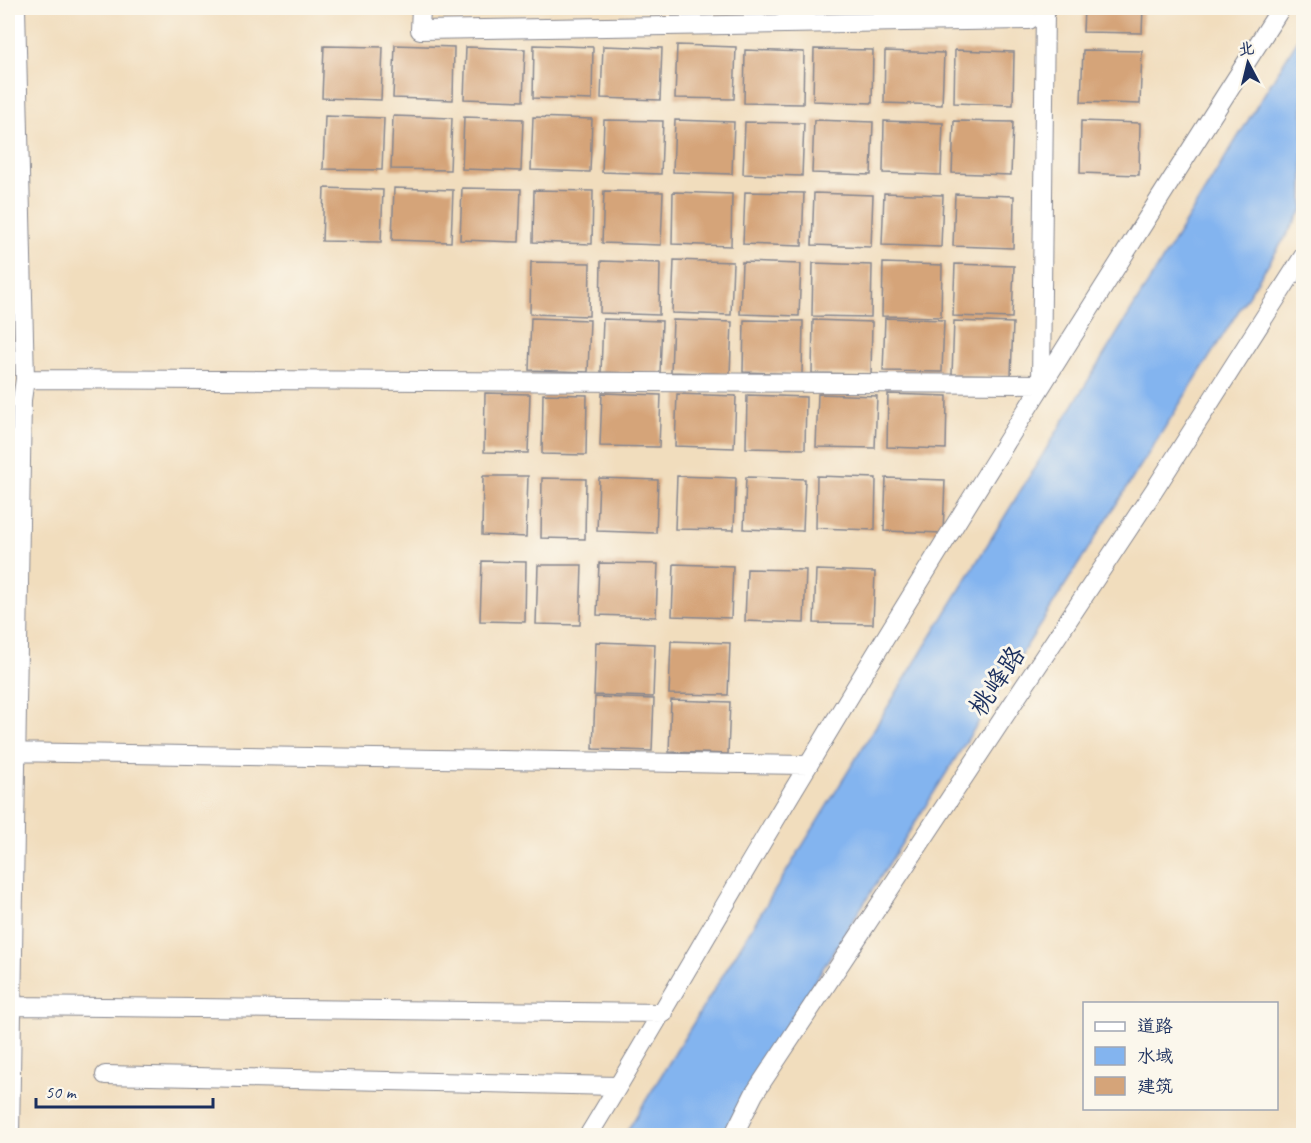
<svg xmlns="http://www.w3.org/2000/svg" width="1311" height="1143" font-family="Caveat,'LXGW WenKai TC',sans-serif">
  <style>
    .water { fill: #83b4ef; stroke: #4f72a6; stroke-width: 1.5 }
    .building { fill: #d5a479 }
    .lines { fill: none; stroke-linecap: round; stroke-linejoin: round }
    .minor-casing { stroke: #86868e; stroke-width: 20 }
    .minor { stroke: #fff; stroke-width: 18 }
    .labels { text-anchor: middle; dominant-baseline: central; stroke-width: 6; stroke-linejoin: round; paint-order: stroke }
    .street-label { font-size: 26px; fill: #1b2f5e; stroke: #fbf7ec }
  </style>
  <rect width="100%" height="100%" fill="#fbf7ec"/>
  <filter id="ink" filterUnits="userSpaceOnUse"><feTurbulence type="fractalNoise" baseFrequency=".0167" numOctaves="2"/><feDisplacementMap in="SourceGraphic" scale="12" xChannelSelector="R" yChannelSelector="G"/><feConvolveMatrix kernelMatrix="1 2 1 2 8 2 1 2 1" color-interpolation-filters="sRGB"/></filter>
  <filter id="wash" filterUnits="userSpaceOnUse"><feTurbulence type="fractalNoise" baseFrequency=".008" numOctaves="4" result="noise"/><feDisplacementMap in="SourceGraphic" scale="24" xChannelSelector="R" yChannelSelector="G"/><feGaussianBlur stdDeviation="1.35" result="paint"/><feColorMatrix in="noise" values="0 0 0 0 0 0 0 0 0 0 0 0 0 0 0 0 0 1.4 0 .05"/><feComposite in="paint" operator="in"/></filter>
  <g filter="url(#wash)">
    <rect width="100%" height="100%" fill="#f1ddbd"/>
    <path class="water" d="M1303,31V209L756,1074L724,1135L624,1136Z"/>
    <g id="blocks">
      <path class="building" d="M1084,8H1143L1142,33L1083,32Z
        M395,45L454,47L453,100L393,98Z
        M534,45L593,47L592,100L533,98Z
        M677,45L736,47L734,99L675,98Z
        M324,46L383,47L381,100L322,98Z
        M603,46L662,48L660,100L601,98Z
        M466,47L525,49L523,101L464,99Z
        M814,49L873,50L872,103L813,101Z
        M745,50L804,52L803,104L744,103Z
        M955,50L1014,52L1013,105L954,103Z
        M1083,50L1142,51L1140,104L1081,102Z
        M885,51L944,53L942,105L884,103Z
        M325,116L384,118L382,170L323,169Z
        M393,116L452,118L450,170L391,169Z
        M464,117L523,119L521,171L462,169Z
        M533,117L592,119L590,172L531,170Z
        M604,120L663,121L661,174L602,172Z
        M675,120L734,122L732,174L673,172Z
        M814,120L873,122L871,175L812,173Z
        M884,121L943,123L941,175L883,173Z
        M954,121L1013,122L1011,175L952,173Z
        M1081,121L1140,123L1139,175L1080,173Z
        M745,122L804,123L802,176L743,174Z
        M324,188L383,190L381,242L322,241Z
        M394,188L453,190L451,242L392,240Z
        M462,188L521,189L519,242L460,240Z
        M534,190L593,191L592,244L533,242Z
        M604,191L663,192L661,245L602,243Z
        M673,192L732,194L731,246L672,244Z
        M745,192L804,193L802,246L743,244Z
        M814,193L873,195L871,247L812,245Z
        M884,193L943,195L941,247L882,245Z
        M955,194L1014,196L1013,248L953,246Z
        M674,260L733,262L731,315L672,313Z
        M601,261L660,263L659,315L600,313Z
        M531,262L590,263L589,316L530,314Z
        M742,262L801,264L799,316L740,314Z
        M813,263L872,265L871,317L812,316Z
        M883,263L942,265L941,317L882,316Z
        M955,264L1014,266L1012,318L953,316Z
        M531,318L590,320L588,372L529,370Z
        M885,318L944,320L942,372L883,371Z
        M603,319L662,321L660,374L601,372Z
        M673,320L732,322L730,374L671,372Z
        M744,320L803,321L802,374L743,372Z
        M813,320L872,322L871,374L812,373Z
        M954,321L1013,323L1011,375L952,374Z
        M485,393L530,394L528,453L484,452Z
        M602,393L661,395L659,447L600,446Z
        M543,394L587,395L586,455L542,454Z
        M677,394L736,396L734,448L675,446Z
        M818,394L877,396L875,448L816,447Z
        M888,394L947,396L946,449L887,447Z
        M747,395L806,397L805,449L746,448Z
        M483,476H528L526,537L482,535Z
        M677,476L736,478L734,530L675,529Z
        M817,476L876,478L875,530L816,528Z
        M746,477L805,479L803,531L744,529Z
        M542,478L586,479L585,539L541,538Z
        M599,478L658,480L656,533L597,531Z
        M886,478L945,480L943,533L884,531Z
        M482,561L526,562L525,622L480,621Z
        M599,563L658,564L656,617L597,615Z
        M674,564L733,566L731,618L672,616Z
        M538,565H582L580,625L536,624Z
        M747,569L806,570L804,623L745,621Z
        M816,570L875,572L873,624L814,623Z
        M671,641L730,643L728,695L669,694Z
        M596,642L655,644L653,697L594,695Z
        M595,697L654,699L652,751L593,749Z
        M671,700L730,702L728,754L669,752Z"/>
    </g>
  </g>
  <g filter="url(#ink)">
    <use href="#blocks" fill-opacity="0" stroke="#86868e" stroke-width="1.5"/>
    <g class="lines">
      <g class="minor-casing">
        <path id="minor" d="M421,8L420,30L1029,20
          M25,379L1041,384L1045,8
          M8,752L808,765
          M13,1006L664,1013
          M105,1075L618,1086
          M10,1136L22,400L25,379L16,8
          M588,1136C663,1013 734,887 809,764C962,509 1121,258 1281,8
          M733,1136L754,1094L1155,489L1304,255"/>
      </g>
      <use href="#minor" class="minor"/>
    </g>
  </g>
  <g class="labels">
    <g class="street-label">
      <text transform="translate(997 681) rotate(-56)">桃峰路</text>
    </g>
  </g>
  <rect width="1311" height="1143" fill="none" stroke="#fbf7ec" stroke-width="30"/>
  <rect x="1083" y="1002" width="195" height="108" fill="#fbf7ec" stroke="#a1a7b3" stroke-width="1.5"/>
  <rect x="1095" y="1022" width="30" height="9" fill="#ffffff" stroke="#a1a7b3" stroke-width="1.5"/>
  <text x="1137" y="1032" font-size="18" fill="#1b2f5e">道路</text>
  <rect x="1095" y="1047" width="30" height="18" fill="#83b4ef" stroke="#a1a7b3" stroke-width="1.5"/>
  <text x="1137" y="1062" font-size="18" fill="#1b2f5e">水域</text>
  <rect x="1095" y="1077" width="30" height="18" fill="#d5a479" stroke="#a1a7b3" stroke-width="1.5"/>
  <text x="1137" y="1092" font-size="18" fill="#1b2f5e">建筑</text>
  <g transform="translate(1248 63) rotate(353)" stroke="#fbf7ec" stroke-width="4.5" paint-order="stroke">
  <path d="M0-4.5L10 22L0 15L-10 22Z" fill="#1b2f5e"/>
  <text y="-9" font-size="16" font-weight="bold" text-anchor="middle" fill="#1b2f5e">北</text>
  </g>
  <path d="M36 1098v9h177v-9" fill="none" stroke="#1b2f5e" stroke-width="3"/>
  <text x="45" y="1098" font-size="18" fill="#1b2f5e" stroke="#fbf7ec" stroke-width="4.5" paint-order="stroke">50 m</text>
</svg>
